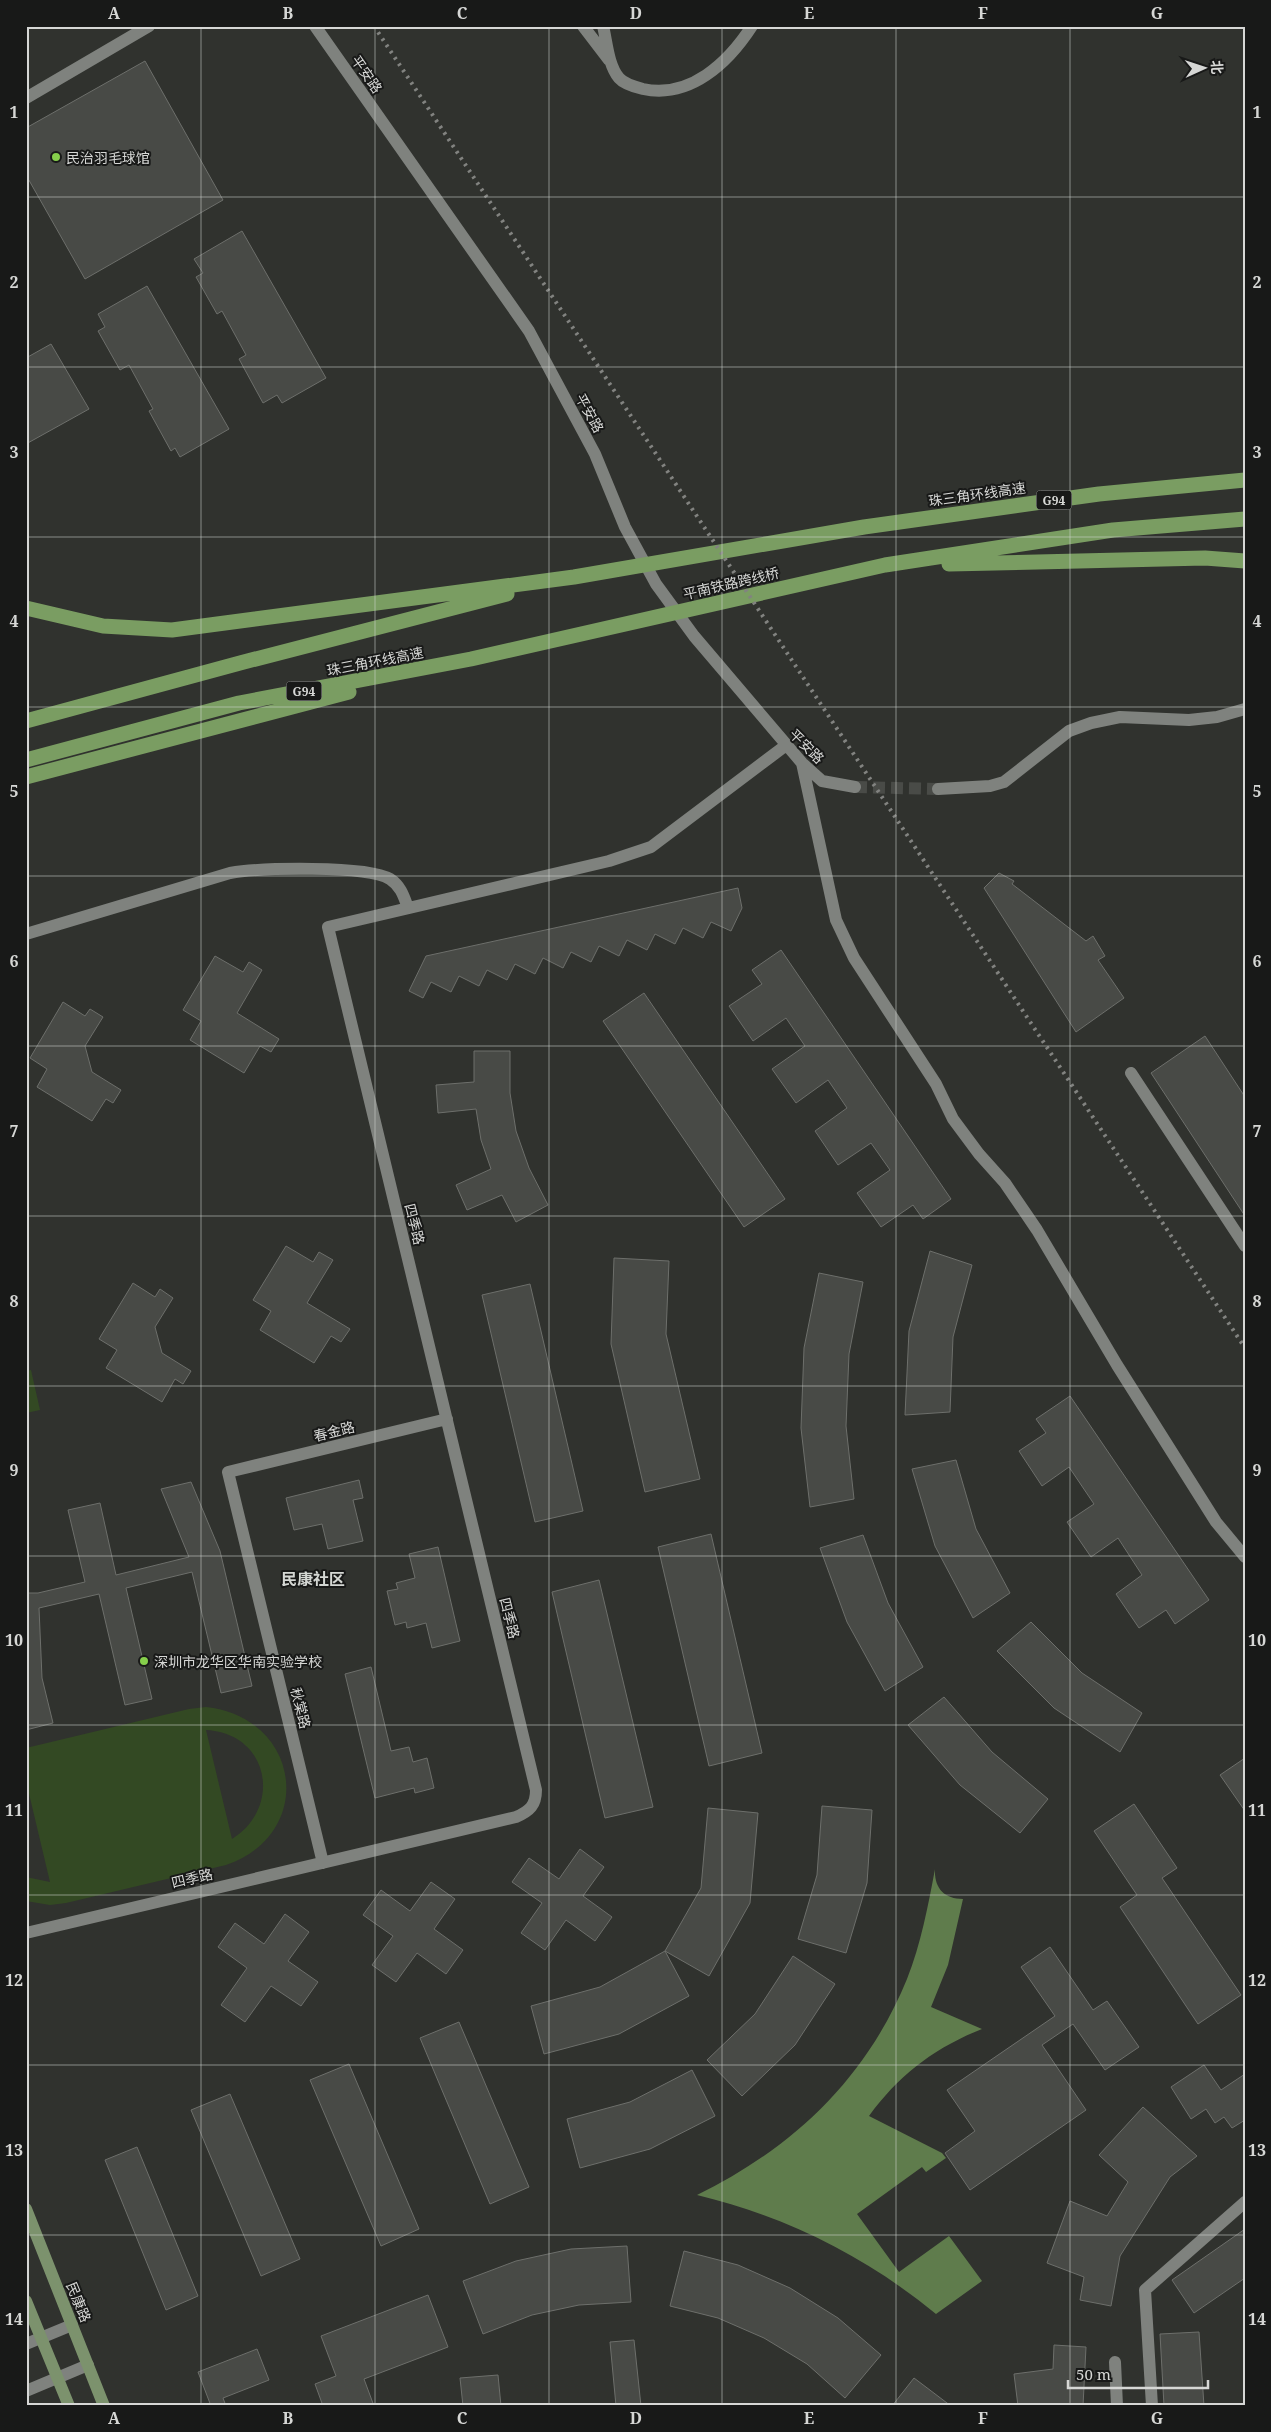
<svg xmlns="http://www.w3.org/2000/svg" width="1271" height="2432" font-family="'Noto Serif','Noto Sans SC',serif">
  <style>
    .green { fill: #334923; fill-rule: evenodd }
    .water { fill: #5f7c4c }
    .building { fill: #484a46; stroke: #6d6f6b }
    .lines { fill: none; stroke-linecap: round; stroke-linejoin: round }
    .minor-tunnel { stroke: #494b47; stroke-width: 12; stroke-dasharray: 12 6; stroke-linecap: butt }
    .minor { stroke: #7f827e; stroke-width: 12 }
    .major { stroke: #7c926d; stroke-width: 12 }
    .highway { stroke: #7a9d62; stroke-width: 15 }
    .rail { stroke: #828380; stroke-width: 4; stroke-dasharray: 2.5 5; stroke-linecap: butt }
    .grid { fill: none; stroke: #d6d7d5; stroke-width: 1; stroke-opacity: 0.55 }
    .poi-dot { fill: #86cf4b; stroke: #181918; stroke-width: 2 }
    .labels { text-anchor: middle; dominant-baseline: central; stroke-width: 4; stroke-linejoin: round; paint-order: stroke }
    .shield { fill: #181918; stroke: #9d9e9c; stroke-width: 1 }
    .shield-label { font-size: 12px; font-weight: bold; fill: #d6d7d5 }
    .street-label { font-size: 14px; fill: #d6d7d5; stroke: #181918 }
    .poi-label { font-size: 14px; fill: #d6d7d5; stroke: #181918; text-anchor: start }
    .quarter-label { font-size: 16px; font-weight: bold; fill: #d4d7d3; stroke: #181918 }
    .neatline { fill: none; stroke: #d6d7d5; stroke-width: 2 }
    .grid-label { font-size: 16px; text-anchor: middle; font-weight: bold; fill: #d6d7d5 }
  </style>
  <rect width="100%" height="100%" fill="#30322e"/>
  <path class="green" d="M31,1370L40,1410L26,1413V1371Z
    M206,1707C302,1718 316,1834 226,1865L66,1903L50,1905L26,1901V1877L50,1882L26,1781V1748L189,1709ZM206,1730C269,1733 283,1807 232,1839Z"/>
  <path class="water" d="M935,1869C934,1888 944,1899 963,1899L948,1965L931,2007L982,2029C934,2048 899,2075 869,2116L942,2153L946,2158L926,2172L922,2167L857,2214L899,2272L949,2236L982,2281L936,2314C865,2256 787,2217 697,2195C793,2148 866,2079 907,1979C921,1944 928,1906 935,1869Z"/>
  <path class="building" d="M145,61L223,200L85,279L26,175V128Z
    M242,231L326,378L282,403L277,395L263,403L239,359L246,355L222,311L217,314L196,277L203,273L194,259Z
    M147,286L229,429L180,457L175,448L171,451L149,411L153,409L129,365L120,370L98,331L105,327L98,314Z
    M51,344L89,409L26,444V358Z
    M999,873L1014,881L1012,884L1086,941L1093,936L1105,956L1098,960L1124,998L1076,1032L984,888Z
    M738,888L742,908L731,931L711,922L703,938L683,928L675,944L655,934L647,950L627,940L619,956L599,946L591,962L571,952L563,968L543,958L535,974L515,964L507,980L487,970L479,986L459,976L451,992L431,982L423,998L409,991L426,956Z
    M781,950L951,1199L923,1219L913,1205L881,1227L857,1193L890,1170L871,1143L838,1165L815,1131L847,1108L828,1080L796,1103L772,1069L805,1046L786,1018L753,1041L729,1006L762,984L752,970Z
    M215,956L243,972L249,962L262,970L237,1013L279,1039L271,1052L260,1046L244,1073L190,1040L201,1021L183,1010Z
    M644,993L785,1199L744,1227L603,1021Z
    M63,1002L85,1016L90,1009L103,1017L85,1046L92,1072L121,1090L113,1103L106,1099L92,1121L37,1087L47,1069L30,1058Z
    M1205,1036L1245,1097V1216L1151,1073Z
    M474,1051H510V1093L516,1131L529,1168L548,1205L516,1222L502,1195L467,1210L456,1185L491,1169L481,1140L476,1109L438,1113L436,1085L474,1082Z
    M286,1246L313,1262L319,1252L333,1260L307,1303L350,1329L341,1342L331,1336L314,1363L260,1330L271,1311L253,1300Z
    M930,1251L972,1265L953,1337L950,1412L905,1415L909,1331Z
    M614,1258L669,1261L666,1334L700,1479L645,1492L611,1344Z
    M819,1273L863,1282L849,1354L846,1426L854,1499L810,1507L801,1428L804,1348Z
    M133,1283L155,1297L160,1289L173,1298L155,1327L162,1353L191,1371L183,1384L175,1379L162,1402L106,1368L117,1350L99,1339Z
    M530,1284L583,1511L535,1522L482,1295Z
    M1070,1396L1209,1600L1175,1624L1166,1610L1139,1628L1116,1594L1142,1575L1118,1538L1091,1557L1067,1522L1094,1504L1069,1467L1042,1486L1019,1451L1046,1433L1036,1419Z
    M956,1460L976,1529L1010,1593L973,1618L935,1546L912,1469Z
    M359,1480L363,1498L353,1500L363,1541L328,1549L322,1524L294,1530L286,1498Z
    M191,1482L220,1551L252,1686L221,1693L192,1572L126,1588L152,1699L125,1705L99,1594L39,1608L42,1678L53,1723L26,1730V1593H38L85,1582L68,1510L100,1503L116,1575L189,1557L161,1489Z
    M711,1534L762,1753L709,1766L658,1547Z
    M863,1535L888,1603L923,1667L885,1691L847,1622L820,1548Z
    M438,1547L460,1641L432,1648L426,1623L407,1628L406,1622L395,1625L387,1591L398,1589L396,1583L415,1578L409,1554Z
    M599,1580L653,1807L605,1818L552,1592Z
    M1031,1622L1082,1673L1142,1713L1120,1752L1054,1708L997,1651Z
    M371,1667L391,1751L409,1747L413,1762L427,1758L434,1788L415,1793L414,1788L375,1798L345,1674Z
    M944,1697L992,1752L1048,1799L1020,1833L960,1785L908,1725Z
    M1245,1758V1811L1220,1775Z
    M1134,1804L1177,1868L1162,1878L1241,1995L1198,2024L1120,1907L1137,1895L1094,1831Z
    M822,1806L872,1810L867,1883L846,1953L798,1939L817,1875Z
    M708,1808L758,1813L750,1903L709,1976L665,1951L701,1888Z
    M580,1849L604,1867L583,1896L612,1917L595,1941L566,1920L545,1950L521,1933L542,1903L512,1882L529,1858L559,1879Z
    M431,1882L455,1899L434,1929L463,1950L446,1974L417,1953L396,1982L372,1965L393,1936L363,1915L381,1890L410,1911Z
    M285,1914L309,1932L288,1961L318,1982L301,2006L271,1986L245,2022L221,2005L247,1968L218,1947L235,1923L264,1944Z
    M1050,1947L1093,2010L1107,2001L1139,2047L1105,2070L1073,2024L1042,2045L1086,2110L970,2190L945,2153L975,2131L947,2090L1055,2016L1021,1967Z
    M665,1951L689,1996L619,2034L544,2054L531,2006L600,1987Z
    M793,1956L835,1984L795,2045L742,2096L707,2060L755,2014Z
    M459,2022L529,2187L490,2204L420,2038Z
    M349,2064L419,2229L381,2246L310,2080Z
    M1204,2065L1221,2090L1245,2074V2120L1232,2128L1224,2117L1215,2123L1206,2109L1191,2119L1171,2087Z
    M692,2070L715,2116L650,2149L580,2168L567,2119L630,2102Z
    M230,2094L300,2259L261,2276L191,2110Z
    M1143,2107L1197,2156L1170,2177L1120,2256L1111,2306L1080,2300L1084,2277L1047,2263L1070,2201L1107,2216L1128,2182L1099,2155Z
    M137,2147L198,2296L166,2310L105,2160Z
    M1245,2229V2278L1194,2313L1172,2280Z
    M627,2246L631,2302L579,2305L532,2315L483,2334L463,2281L516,2261L571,2249Z
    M684,2251L738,2265L790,2288L838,2318L881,2355L845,2398L807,2364L764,2338L718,2318L670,2306Z
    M428,2295L448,2347L364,2379L374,2406H323L315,2384L336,2376L321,2336Z
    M1199,2332L1204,2406H1164L1160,2334Z
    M634,2340L641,2406H616L610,2342Z
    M1054,2345L1086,2347L1083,2406H1018L1014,2374L1053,2369Z
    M257,2349L269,2380L223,2398L226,2406H211L198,2372Z
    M498,2375L501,2406H463L460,2378Z
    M914,2378L951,2406H892Z"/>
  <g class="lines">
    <path class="minor-tunnel" d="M855,787L938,789"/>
    <path class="minor" d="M315,26L529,331L595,454L625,527L656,584L694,636L802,763L822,781L855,787
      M583,26L609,60
      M603,26C607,42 608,65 619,78C624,84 635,87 643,89C690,99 728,63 752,26
      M26,98L149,26
      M802,763L836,920L854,958L936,1084L953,1119L979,1154L1005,1183L1037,1230L1117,1365L1216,1522L1245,1557
      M938,789L990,786L1004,782L1069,731L1091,723L1120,717L1189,720L1217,717L1245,709
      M26,934L230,873C259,868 367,865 390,879C401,886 404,897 408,908
      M1131,1073L1245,1246
      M323,1863L228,1472L447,1419
      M26,1933L516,1817C530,1811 536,1805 536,1790L328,927L609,861L651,847L785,746
      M26,2344L72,2325
      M1115,2362L1117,2406
      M26,2391L88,2365
      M1152,2406L1145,2290L1245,2202"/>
    <path class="major" d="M26,2209L104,2406
      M26,2301L69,2406"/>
    <path class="highway" d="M949,564L1205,558L1245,561
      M26,608L103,626L172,630L574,577L864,527L1099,494L1245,480
      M26,721L240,663L507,594
      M26,760L239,703L471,659L885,565L1113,530L1245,519
      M26,777L349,692"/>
    <path class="rail" d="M374,26L1245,1348"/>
  </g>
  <path class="grid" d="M201,26V2406M375,26V2406M549,26V2406M722,26V2406M896,26V2406M1070,26V2406M26,197H1245M26,367H1245M26,537H1245M26,707H1245M26,876H1245M26,1046H1245M26,1216H1245M26,1386H1245M26,1556H1245M26,1725H1245M26,1895H1245M26,2065H1245M26,2235H1245"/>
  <g class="poi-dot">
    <circle cx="56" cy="157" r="5"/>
    <circle cx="144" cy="1661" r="5"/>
  </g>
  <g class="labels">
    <g class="shield">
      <rect x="1036.5" y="490.5" width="35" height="19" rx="4"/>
      <rect x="286.5" y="681.5" width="35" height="19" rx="4"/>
    </g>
    <g class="shield-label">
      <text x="1054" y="500">G94</text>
      <text x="304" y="691">G94</text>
    </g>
    <g class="street-label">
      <text transform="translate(367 74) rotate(55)">平安路</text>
      <text transform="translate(590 413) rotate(61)">平安路</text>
      <text transform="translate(977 494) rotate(-8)">珠三角环线高速</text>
      <text transform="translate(731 583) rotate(-13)">平南铁路跨线桥</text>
      <text transform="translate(375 661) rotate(-11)">珠三角环线高速</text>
      <text transform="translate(807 746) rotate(45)">平安路</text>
      <text transform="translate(415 1224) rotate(76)">四季路</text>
      <text transform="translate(334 1431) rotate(-14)">春金路</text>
      <text transform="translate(510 1618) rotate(76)">四季路</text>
      <text transform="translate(301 1708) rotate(76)">秋棠路</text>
      <text transform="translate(192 1878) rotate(-13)">四季路</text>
      <text transform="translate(79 2302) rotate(68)">民康路</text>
    </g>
    <g class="poi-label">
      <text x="66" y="157">民治羽毛球馆</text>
      <text x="154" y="1661">深圳市龙华区华南实验学校</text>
    </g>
    <g class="quarter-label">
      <text x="313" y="1579">民康社区</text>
    </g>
  </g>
  <rect width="1271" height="2432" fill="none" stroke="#181918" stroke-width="55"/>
  <g transform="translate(1204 68) rotate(87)" stroke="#181918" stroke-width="4" paint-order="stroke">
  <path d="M0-4L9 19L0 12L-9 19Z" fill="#d6d7d5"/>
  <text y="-8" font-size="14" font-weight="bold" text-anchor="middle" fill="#d6d7d5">北</text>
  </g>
  <path d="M1068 2380v8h140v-8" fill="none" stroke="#d6d7d5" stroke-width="2.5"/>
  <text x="1076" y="2380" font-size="15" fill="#d6d7d5" stroke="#181918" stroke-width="4" paint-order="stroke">50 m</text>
  <rect x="28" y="28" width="1216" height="2376" class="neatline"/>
  <g class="grid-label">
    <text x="114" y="19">A</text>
    <text x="288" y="19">B</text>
    <text x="462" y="19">C</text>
    <text x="636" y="19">D</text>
    <text x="809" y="19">E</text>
    <text x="983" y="19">F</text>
    <text x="1157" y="19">G</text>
    <text x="14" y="118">1</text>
    <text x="1257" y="118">1</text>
    <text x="14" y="288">2</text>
    <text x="1257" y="288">2</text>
    <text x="14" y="458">3</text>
    <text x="1257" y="458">3</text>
    <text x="14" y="627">4</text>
    <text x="1257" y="627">4</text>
    <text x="14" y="797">5</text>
    <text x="1257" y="797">5</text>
    <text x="14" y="967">6</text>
    <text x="1257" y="967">6</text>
    <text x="14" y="1137">7</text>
    <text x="1257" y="1137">7</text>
    <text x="14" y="1307">8</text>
    <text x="1257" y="1307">8</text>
    <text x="14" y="1476">9</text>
    <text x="1257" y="1476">9</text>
    <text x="14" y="1646">10</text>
    <text x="1257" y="1646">10</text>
    <text x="14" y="1816">11</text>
    <text x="1257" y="1816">11</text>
    <text x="14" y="1986">12</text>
    <text x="1257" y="1986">12</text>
    <text x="14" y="2156">13</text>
    <text x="1257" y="2156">13</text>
    <text x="14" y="2325">14</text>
    <text x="1257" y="2325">14</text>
    <text x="114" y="2424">A</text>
    <text x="288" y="2424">B</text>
    <text x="462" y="2424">C</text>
    <text x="636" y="2424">D</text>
    <text x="809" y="2424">E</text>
    <text x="983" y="2424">F</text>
    <text x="1157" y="2424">G</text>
  </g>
</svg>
